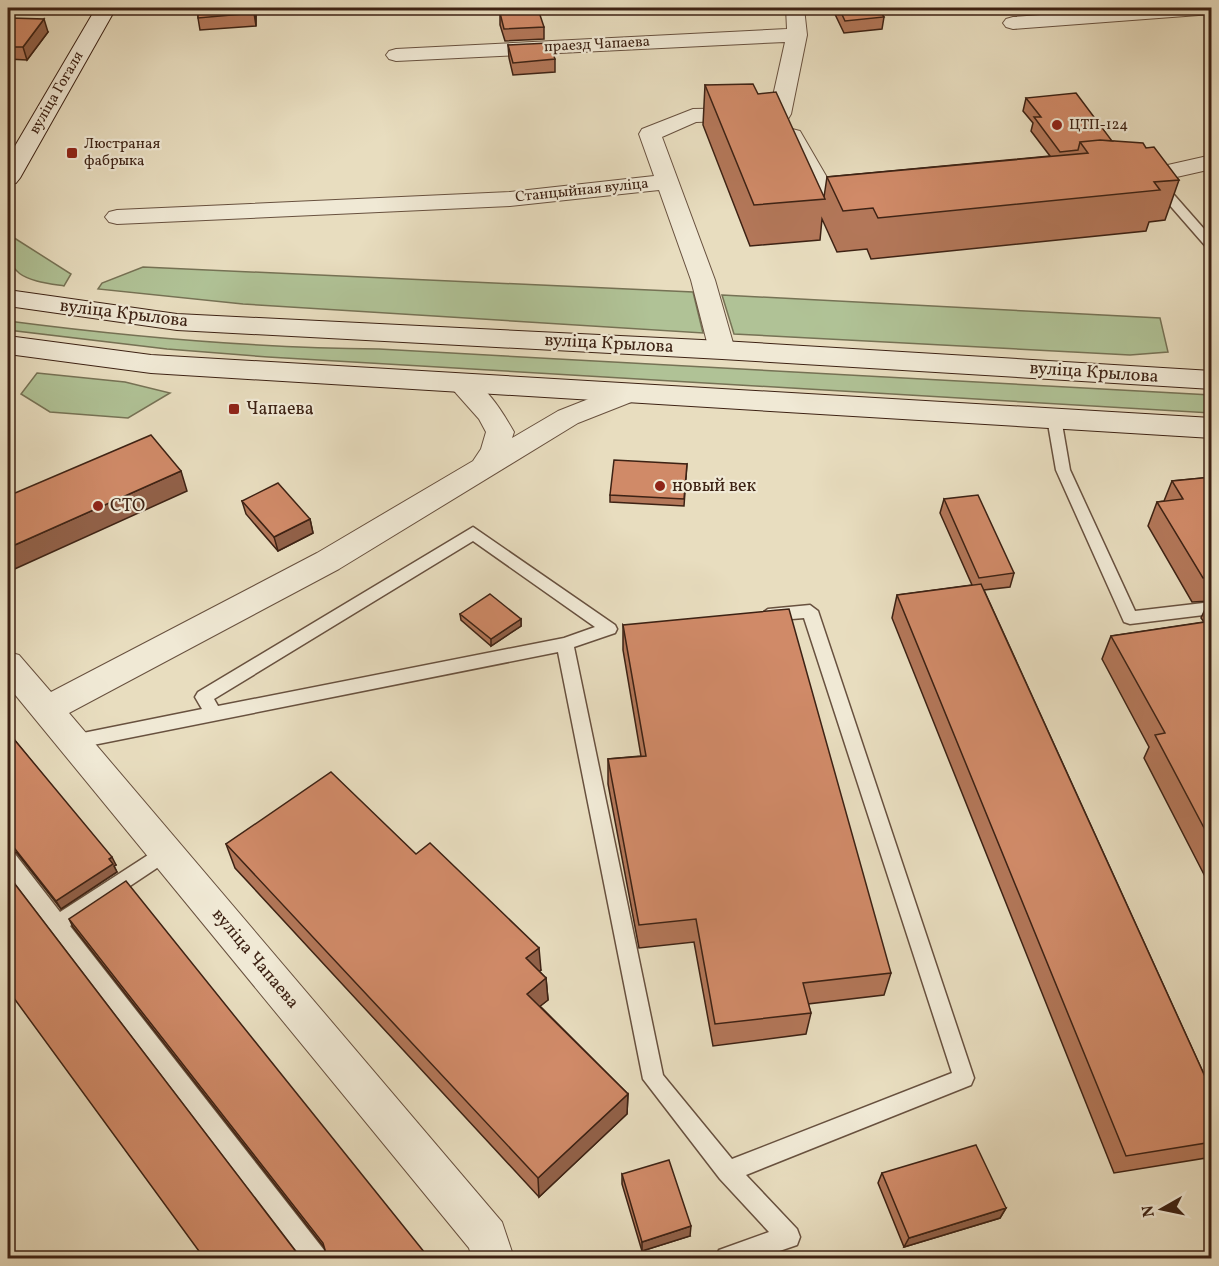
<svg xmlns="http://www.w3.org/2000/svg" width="1219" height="1266" font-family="Vollkorn,serif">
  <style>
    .green { fill: #b0c296; stroke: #767255; stroke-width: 1.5 }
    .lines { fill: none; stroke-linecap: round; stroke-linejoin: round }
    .lane-casing { stroke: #68513f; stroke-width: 3 }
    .street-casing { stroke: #68513f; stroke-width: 2 }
    .secondary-casing { stroke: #3d2214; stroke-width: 2 }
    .lane { fill: #f0e9d5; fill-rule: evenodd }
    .street { fill: #f0e9d5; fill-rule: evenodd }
    .secondary { fill: #f0e9d5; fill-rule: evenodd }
    .wall { fill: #b37759; stroke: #3d2214; stroke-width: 1.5 }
    .shaded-wall { fill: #926149; stroke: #3d2214; stroke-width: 1.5 }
    .building { fill: #d08a68; stroke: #3d2214; stroke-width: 1.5 }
    .poi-dot { fill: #8f2418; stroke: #f0e9d5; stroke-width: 2 }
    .labels { text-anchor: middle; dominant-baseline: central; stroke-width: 4.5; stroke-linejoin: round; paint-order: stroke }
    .far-street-label { font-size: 15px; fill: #3d2214; stroke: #f0e9d5 }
    .far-poi-label { font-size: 15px; fill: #3d2214; stroke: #f0e9d5; text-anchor: start }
    .street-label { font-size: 18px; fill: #3d2214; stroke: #f0e9d5 }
    .poi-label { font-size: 18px; fill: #3d2214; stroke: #f0e9d5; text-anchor: start }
  </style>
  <rect width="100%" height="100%" fill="#e8ddbf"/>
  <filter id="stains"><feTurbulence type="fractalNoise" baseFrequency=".00333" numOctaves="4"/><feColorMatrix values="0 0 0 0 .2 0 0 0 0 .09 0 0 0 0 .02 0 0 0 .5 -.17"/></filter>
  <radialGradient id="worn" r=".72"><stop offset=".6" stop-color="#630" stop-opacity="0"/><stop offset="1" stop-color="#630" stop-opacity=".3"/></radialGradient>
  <path class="green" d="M8,234L71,274L64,286C27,280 4,278 8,234Z
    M143,267L693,292L703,333L243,304L98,289L102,283Z
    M722,295L1160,318L1168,352L1130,355L734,334Z
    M8,321C131,337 254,348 379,349L1211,395V413L268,357L167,349L8,330Z
    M37,373L125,382L170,393L128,418L50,412L21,394Z"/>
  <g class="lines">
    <g class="lane-casing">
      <path id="lane" d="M1157,179L1161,180L1212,238V250L1208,249L1153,186V180Z
        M1054,413L1061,418L1070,470L1135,611L1212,602V614L1130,624L1124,622L1056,470L1047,418Z
        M473,527L615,625L617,629L615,633L574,647L663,1075L732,1159L952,1073L804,618L768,621L760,615L768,609L810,605L818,611L974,1078L971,1085L746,1175L797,1229L800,1237L797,1245L759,1258H716L719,1250L769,1232L720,1179L643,1079L558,652L73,749L67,747L64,742L67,737L73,735L202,709L195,697L198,692ZM473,541L595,627L564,638L218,706L214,699Z
        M165,844L172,846L174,852L172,858L70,926L324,1250L327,1258H302L8,874V852L15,854L60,912Z"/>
    </g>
    <g class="street-casing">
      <path id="street" d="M786,8H804L807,35L791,114L788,119H772L769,114L785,42L396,61L389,59L386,55L389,51L396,49L787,29Z
        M1140,8H1212V14L1013,29L1006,27L1003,23L1006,19L1013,17Z
        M747,108L755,110L758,115L755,120L696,122L662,137L715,280L735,350L731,356L722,358L713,356L709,350L691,280L659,190L510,206L117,224L109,222L105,217L109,212L117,210L510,192L654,176L639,134L642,129L693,109Z
        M792,129L800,131L836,193L863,190L871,192L875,197L871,202L829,208L821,206L781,136L784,131Z
        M1212,155V169L1150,183L1122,179L1119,174L1122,169H1150Z
        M460,374C484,381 502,411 514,432L512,438L558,411L619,387L629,384L639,387L642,393L639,399L578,423L339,569L69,713L502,1222L514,1258H472L469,1248L8,686V652L19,655L51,692L317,553L473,461L481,449L486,432L479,419L447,383L451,377Z"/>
    </g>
    <g class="secondary-casing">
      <path id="secondary" d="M96,8H116L20,178L16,183L8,185V158Z
        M8,290L177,314L722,341L1212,371V389L722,359L177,330L8,306Z
        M8,336L151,355L1212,418V438L151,373L8,354Z"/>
    </g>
    <use href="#lane" class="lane"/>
    <use href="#street" class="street"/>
    <use href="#secondary" class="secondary"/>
  </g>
  <path class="wall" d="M198,8H256V26L200,30L198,18Z
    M832,8H878L884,17L882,29L844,33Z
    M500,13L544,27V39L505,41L500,25Z
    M8,21L48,32L27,60L8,59Z
    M508,45L555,59V72L513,75L509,58Z
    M705,85L758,94L824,197L827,177L1050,156L1031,131L1033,123L1023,111L1026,98L1112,141L1146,148L1179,180L1165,220L1149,222L1146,231L871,259L867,249L837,252L822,219L820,240L750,246L703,125Z
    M687,464L684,506L610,502V495Z
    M1212,477V890L1144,758L1149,747L1102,659L1111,636L1204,622L1201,618L1209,601L1192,602L1148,526L1157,502L1164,501L1172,481Z
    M944,499L1014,573L1010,587L984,590L1212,1092V1157L1114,1173L892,618L897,595L972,585L940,513Z
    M242,501L310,519L313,533L278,551L246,514Z
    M460,614L521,619V626L491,646L461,620Z
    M623,625L891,973L884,995L808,1004L811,1013L806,1034L713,1046L694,942L639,948L608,784V759L641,756L623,650Z
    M8,732L116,865L114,866L117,872L61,909L17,853L9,850L8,851Z
    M226,844L416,854L541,970L539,971L546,978L548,1000L540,1006L628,1094L627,1114L539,1197L235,868Z
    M69,919L429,1258H204L297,1253H326L324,1247L73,927Z
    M882,1173L1006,1208L1000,1218L904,1247L878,1183Z
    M622,1174L690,1236L642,1251L622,1184Z"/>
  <path class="shaded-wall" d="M254,8H256V26L254,13Z
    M44,19L48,32L27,60L23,47Z
    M181,471L187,491L8,572V548Z
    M310,519L313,533L278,551L274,537Z
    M521,619V626L491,646V639Z
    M112,857L116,865L114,866L117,872L61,909L56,901Z
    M539,948L541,970L528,981L526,958Z
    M546,978L548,1000L529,1015L527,994Z
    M628,1094L627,1114L539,1197L538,1178Z
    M1006,1208L1000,1218L904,1247L909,1238Z
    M691,1226L690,1236L642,1251V1242Z"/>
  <path class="building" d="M198,8H254V13L198,18Z
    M839,8H878L884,17L845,21Z
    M538,9L544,27L504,29L500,13Z
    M10,18L44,19L23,47H8V21Z
    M549,43L555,59L513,63L508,45Z
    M753,84L758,94L776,92L825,199L754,205L705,85Z
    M1076,93L1112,141L1100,140L1080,142L1078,150L1060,152L1034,117H1041L1026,98Z
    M1100,140L1143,143L1146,148L1154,147L1179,180L1154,182L1160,190L878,218L873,208L843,211L827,177L1088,153L1080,142Z
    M151,435L181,471L8,548V496Z
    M614,460L687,464L684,499L610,495Z
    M1212,477V577L1203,578L1157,502L1183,499L1172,481Z
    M278,483L310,519L274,537L242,501Z
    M978,495L1014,573L979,578L944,499Z
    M981,584L1212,1092V1142L1126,1156L897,595Z
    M490,594L521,619L491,639L460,614Z
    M789,609L891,973L803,983L811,1013L715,1024L696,919L639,925L608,759L646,756L623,625Z
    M1212,621V843L1155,735L1165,733L1111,636Z
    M8,732L112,857L109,859L113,864L56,901L12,845L8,843Z
    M331,772L416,854L430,843L539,948L526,958L546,978L527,994L628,1094L538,1178L226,844Z
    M8,875L297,1253H326L323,1243L69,919L126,881L429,1258H204L8,990Z
    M976,1145L1006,1208L909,1238L882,1173Z
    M669,1160L691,1226L642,1242L622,1174Z"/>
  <g class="poi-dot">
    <circle cx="1057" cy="125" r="6"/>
    <rect x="66" y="147" width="12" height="12" rx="3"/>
    <rect x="228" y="403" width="12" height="12" rx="3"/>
    <circle cx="660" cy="486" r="6"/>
    <circle cx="98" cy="506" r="6"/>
  </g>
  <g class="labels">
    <g class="far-street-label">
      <text transform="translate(597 45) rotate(-3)">праезд Чапаева</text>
      <text transform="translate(57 93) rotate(-60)">вуліца Гогаля</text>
      <text transform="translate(582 191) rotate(-6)">Станцыйная вуліца</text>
    </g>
    <g class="far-poi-label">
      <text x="1069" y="125">ЦТП-124</text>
      <text x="84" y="144">Люстраная<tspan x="84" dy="17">фабрыка</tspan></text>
    </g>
    <g class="street-label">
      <text transform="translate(124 314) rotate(7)">вуліца Крылова</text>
      <text transform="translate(609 344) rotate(3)">вуліца Крылова</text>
      <text transform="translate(1094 373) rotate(4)">вуліца Крылова</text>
      <text transform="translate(255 959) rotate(50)">вуліца Чапаева</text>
    </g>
    <g class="poi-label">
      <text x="246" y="409">Чапаева</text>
      <text x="672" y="486">новый век</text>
      <text x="110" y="506">СТО</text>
    </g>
  </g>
  <rect width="1219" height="1266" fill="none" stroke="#e8ddbf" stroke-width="30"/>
  <rect x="9" y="9" width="1201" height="1248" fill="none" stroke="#3d2214" stroke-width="3"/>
  <rect x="15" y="15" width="1189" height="1236" fill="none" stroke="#3d2214" stroke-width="1.5"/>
  <g transform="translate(1162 1209) rotate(261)" stroke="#f0e9d5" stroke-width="4.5" paint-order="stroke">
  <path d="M0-4.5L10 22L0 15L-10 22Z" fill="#3d2214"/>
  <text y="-9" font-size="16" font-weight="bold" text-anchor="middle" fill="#3d2214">N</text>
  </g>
  <rect width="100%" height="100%" filter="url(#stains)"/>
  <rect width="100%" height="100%" fill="url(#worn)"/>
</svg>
